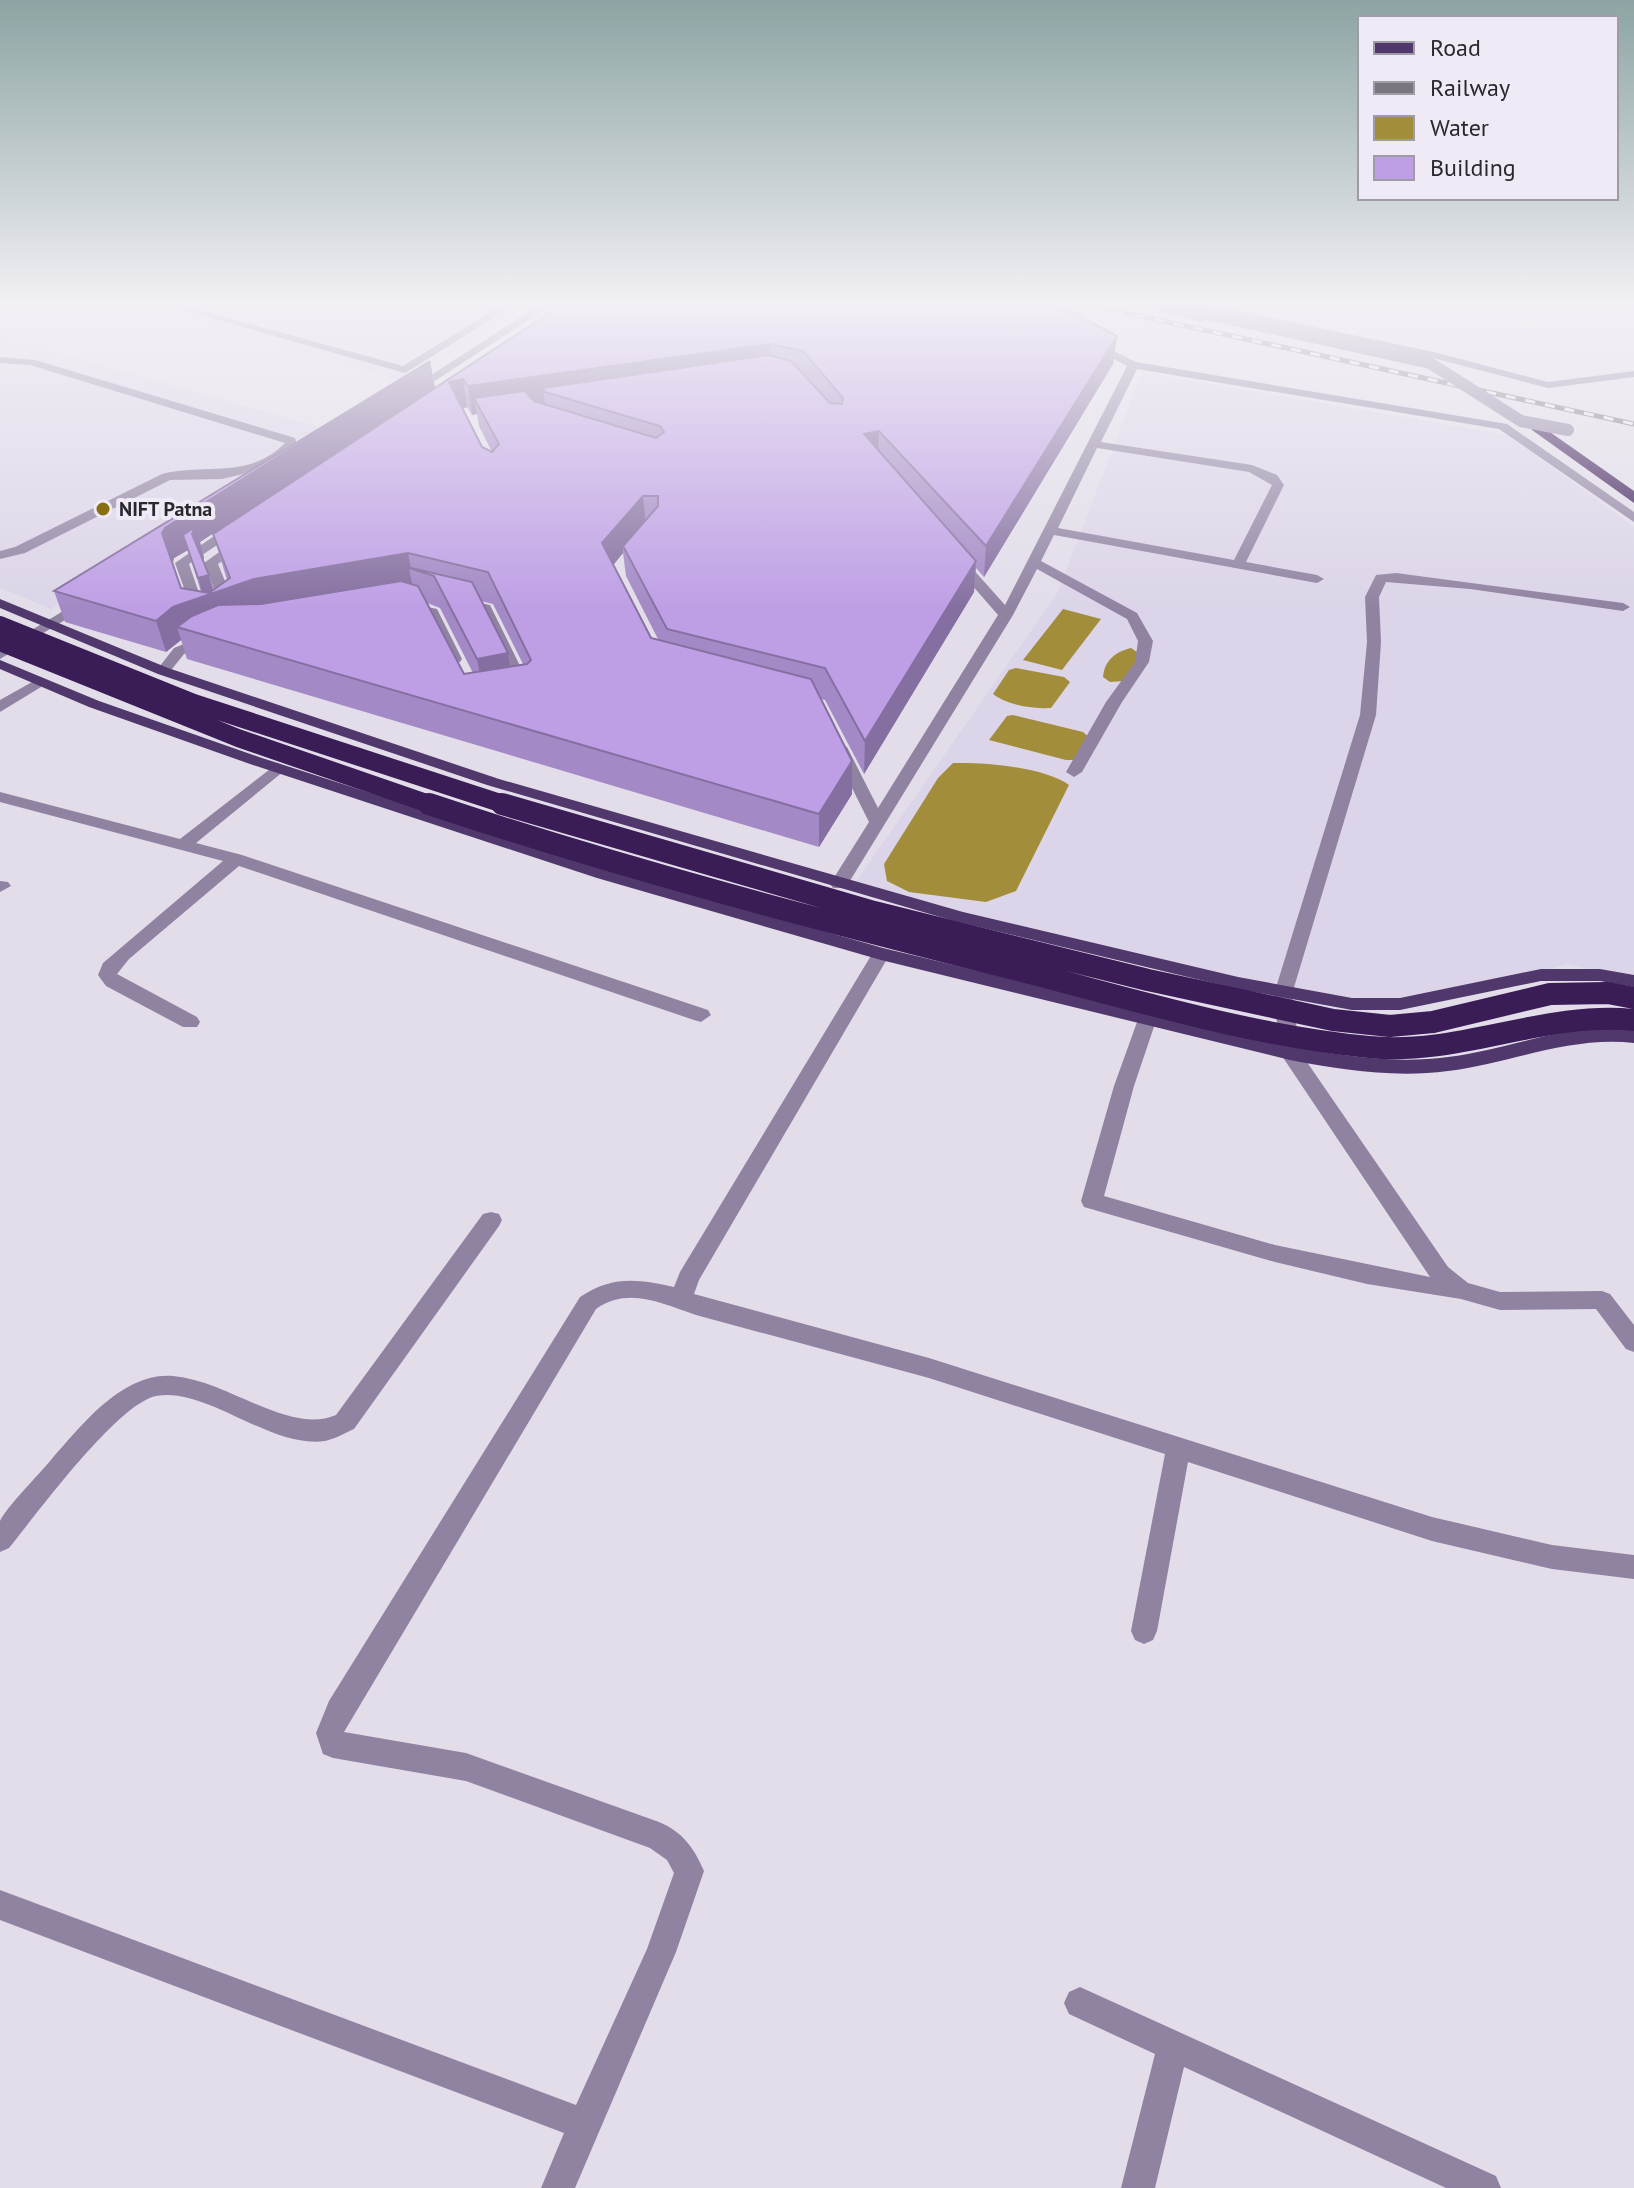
<svg xmlns="http://www.w3.org/2000/svg" width="1634" height="2188" font-family="'PT Sans',sans-serif">
  <style>
    .built { fill: #dcd4e8 }
    .water { fill: #a28d3b }
    .lines { fill: none; stroke-linecap: round; stroke-linejoin: round }
    .minor { fill: #9083a2; fill-rule: evenodd }
    .major { fill: #50386c; fill-rule: evenodd }
    .highway { fill: #3a1c57; fill-rule: evenodd }
    .rail-casing { stroke: #79767e; stroke-width: 5 }
    .rail { stroke: #efeaf6; stroke-width: 3; stroke-dasharray: 10; stroke-linecap: butt }
    .minor-bridge { stroke: #9083a2; stroke-width: 12 }
    .highway-bridge-far1 { stroke: #3a1c57; stroke-width: 18 }
    .highway-bridge { stroke: #3a1c57; stroke-width: 22 }
    .wall { fill: #a389c5; fill-rule: evenodd }
    .shaded-wall { fill: #856fa0 }
    .building { fill: #be9fe5; stroke: #856fa0; stroke-width: 2; fill-rule: evenodd }
    .poi-dot { fill: #867011; stroke: #efeaf6; stroke-width: 3 }
    .labels { text-anchor: middle; dominant-baseline: central; stroke-width: 8; stroke-linejoin: round; paint-order: stroke }
    .far-poi-label { font-size: 20px; font-weight: bold; fill: #2a282d; stroke: #efeaf6; text-anchor: start }
  </style>
  <rect width="100%" height="100%" fill="#e2dde9"/>
  <path class="built" d="M132,302H535L408,382Z
    M0,336L328,430L51,609L0,588Z
    M1153,374L1508,435L1634,527V980L1567,964L1519,978L1387,1000L1227,987L855,883L1058,592L1141,375Z"/>
  <path class="water" d="M1063,609L1101,619L1062,670L1023,660Z
    M1131,648L1137,652V665L1123,681L1110,682L1103,677C1105,660 1115,652 1131,648Z
    M1016,668L1064,677L1070,682L1051,708C1033,709 1007,705 993,694L1009,670Z
    M1013,715L1083,732L1091,739L1078,760H1066L989,740L1007,716Z
    M953,763C984,762 1044,767 1069,785L1016,891L986,902L909,892L887,881L884,864L938,778Z"/>
  <g class="lines">
    <path class="minor" d="M154,302H170L403,366L507,302H519L405,373Z
      M544,302H556L415,394L405,392Z
      M1121,302H1139L1206,319L1201,322Z
      M1194,302L1434,352L1548,382L1634,371V377L1548,388L1433,358L1179,303Z
      M1092,340L1136,362L1507,424L1634,512V522L1499,429L1137,369L1101,442L1252,465L1277,475L1284,485L1246,562L1317,575L1324,579L1317,583L1054,535L1041,561L1137,613L1153,641L1149,662L1122,702L1082,772L1074,777L1066,772L1106,702L1135,662L1138,641L1127,619L1037,569L1013,615L848,884L845,888H833L830,884L869,822L833,750L841,745L847,747L878,808L998,615L951,561L963,558L1005,605L1127,366L1088,345V341ZM1097,448L1249,472L1272,485L1234,560L1058,528Z
      M0,357L35,360L295,438L297,445L272,463L243,474L222,479L170,480L25,553L0,559V551L15,547L162,474C206,463 248,480 285,443L30,365L0,363Z
      M230,525L242,528L189,564L206,613L194,616L175,563Z
      M236,540L248,543L218,564L236,608L226,614L219,610L221,607L204,563Z
      M1396,573L1623,603L1630,607L1623,611L1470,589L1386,582L1379,597L1381,642L1376,715L1292,994L1300,1052L1448,1267L1468,1283L1500,1292L1602,1291L1610,1294L1634,1325V1352L1626,1349L1596,1309L1500,1310L1461,1299L1367,1284L1275,1262L1084,1207L1081,1201L1114,1086L1145,1000L1154,994L1163,1000L1134,1086L1104,1196L1275,1245L1430,1277L1280,1053L1274,994L1360,715L1367,642L1365,597L1376,575Z
      M85,598L92,602L90,605L0,659V649Z
      M458,598L490,605L532,690L529,693H519L516,690L479,611L453,605L451,602Z
      M405,602L437,609L462,659L460,662H450L426,615L400,609V603Z
      M206,635L213,639L211,642L184,654L168,674H158L156,671L174,648Z
      M41,677L48,681L46,684L0,712V700Z
      M278,763L286,768L284,771L196,843L242,855L708,1010L711,1015L701,1022L694,1020L239,866L129,959L117,974L197,1017L200,1022L197,1027H183L106,986L98,975L103,963L223,861L0,802V792L180,839Z
      M0,881L8,882L11,886L0,892Z
      M881,948L890,954L699,1280L694,1294L929,1358L1432,1517L1552,1545L1634,1555V1579L1552,1569L1432,1541L1188,1462L1157,1631L1153,1640L1144,1644L1135,1640L1131,1631L1165,1454L929,1378L696,1315C662,1304 629,1286 596,1309L344,1732L466,1753L659,1822C683,1832 694,1848 704,1871L676,1952L575,2188H541L564,2133L0,1920V1890L576,2105L647,1949L674,1873L667,1860L650,1848L466,1781L333,1758L323,1754L316,1733L329,1701L580,1297C612,1275 639,1279 674,1287L680,1272L872,954Z
      M491,1212L499,1214L502,1220L499,1226L354,1429C345,1433 335,1439 325,1441C270,1449 206,1386 156,1396C117,1404 36,1515 9,1548L0,1552C0,1543 0,1529 0,1521C5,1509 41,1472 51,1460C81,1426 122,1372 173,1376C207,1379 240,1399 271,1410C293,1418 315,1424 336,1415L483,1214Z
      M1080,1987L1496,2176L1501,2188H1446L1184,2067L1155,2188H1121L1155,2054L1069,2014L1064,2003L1069,1992Z"/>
    <path class="major" d="M0,599L168,668L499,779L963,912L1238,977L1352,998H1400L1541,969H1600L1634,975V987L1600,981H1541L1400,1010H1352L1238,989L954,921L487,785L158,674L0,608Z
      M0,660L99,701L262,758L609,870L883,948L1290,1046C1342,1056 1395,1064 1448,1057C1511,1049 1569,1022 1634,1029V1043C1569,1036 1511,1063 1448,1071C1395,1078 1342,1070 1290,1060L881,960L597,878L250,764L89,707L0,669Z"/>
    <path class="highway" d="M1537,423L1634,491V503L1532,430L1530,427Z"/>
    <g class="rail-casing">
      <path id="rail" d="M1076,302L1634,424"/>
    </g>
    <use href="#rail" class="rail"/>
    <path class="minor-bridge" d="M1154,302L1430,363L1521,421L1568,430"/>
    <path class="highway-bridge-far1" d="M0,625L194,703L509,806
      M0,642L238,738L435,806"/>
    <path class="highway-bridge" d="M429,804C624,869 823,921 1022,971C1136,1000 1252,1036 1369,1047C1460,1056 1543,1011 1634,1020
      M502,804L874,912L1148,980L1333,1020L1390,1026L1433,1022L1550,994L1608,993L1634,998"/>
  </g>
  <path class="wall" d="M550,302H1027L1117,336L1113,364L984,577L976,568L974,592L864,774L825,700L821,699L852,761V794L819,847L187,659L181,640L166,652L65,622L54,591L430,361L435,388L551,312ZM428,393L213,534L227,580L214,590L203,560L204,558L200,542ZM467,407L472,415L477,414L479,426L492,452L482,447L462,409ZM188,550L193,565L201,592L181,588L173,563L174,558ZM623,553L626,576L659,641L651,638L613,565ZM481,601L493,604L523,664L510,667L508,653ZM427,603L440,608L473,673L464,674Z"/>
  <path class="shaded-wall" d="M550,302H618L552,314Z
    M1117,336L1113,364L984,577L986,546Z
    M770,344L771,371L543,388L545,404L474,398L477,414L472,415L468,386Z
    M430,361L435,388L200,542L204,558L201,564L188,550L174,558L172,564L162,533L165,528Z
    M463,379L467,407L453,411L449,382Z
    M879,431L878,460L864,434Z
    M643,496L646,526L623,546V553L606,574L602,543Z
    M408,553L411,569L409,568L415,599L177,627L181,640L166,652L156,621L173,607L203,596L198,578L209,575L214,593L254,579Z
    M976,561L974,592L864,774L865,741Z
    M508,653L513,685L483,692L477,659Z
    M852,761V794L819,847V814Z"/>
  <path class="building" d="M566,302H1027L1073,313L1117,336L986,546L879,431L864,434L976,561L865,741L825,668L667,629L623,546L658,506V496H643L602,543L651,638L811,679L852,761L819,814L177,627L192,616L218,605L261,604L401,581L418,586L464,674L527,664L531,660L488,572L408,553L254,579L173,607L156,621L54,591L430,361L165,528L162,533L181,588L209,593L230,578L213,534ZM770,344L803,351L843,398L842,404L830,403L791,361L769,355L543,388L545,392L660,426L664,432L656,438L534,401L525,391L474,398L499,444L492,452L482,447L449,382L463,379L468,386Z
    M195,527L192,534L209,575L198,578L183,535Z
    M407,567L472,582L508,653L477,659L434,576L409,568L372,573Z"/>
  <linearGradient id="sky" x2="0" y2="1"><stop stop-color="#8ca4a3"/><stop offset="0.5" stop-color="#f2f0f5"/><stop offset="1" stop-color="#f2f0f5" stop-opacity="0"/></linearGradient>
  <rect width="1634" height="608" fill="url(#sky)"/>
  <circle class="poi-dot" cx="103" cy="509" r="8"/>
  <g class="labels">
    <g class="far-poi-label">
      <text x="119" y="509">NIFT Patna</text>
    </g>
  </g>
  <rect x="1358" y="16" width="260" height="184" fill="#efeaf6" stroke="#a09ca6" stroke-width="2"/>
  <rect x="1374" y="42" width="40" height="12" fill="#50386c" stroke="#a09ca6" stroke-width="2"/>
  <text x="1430" y="56" font-size="24" fill="#2a282d">Road</text>
  <rect x="1374" y="82" width="40" height="12" fill="#79767e" stroke="#a09ca6" stroke-width="2"/>
  <text x="1430" y="96" font-size="24" fill="#2a282d">Railway</text>
  <rect x="1374" y="116" width="40" height="24" fill="#a28d3b" stroke="#a09ca6" stroke-width="2"/>
  <text x="1430" y="136" font-size="24" fill="#2a282d">Water</text>
  <rect x="1374" y="156" width="40" height="24" fill="#be9fe5" stroke="#a09ca6" stroke-width="2"/>
  <text x="1430" y="176" font-size="24" fill="#2a282d">Building</text>
</svg>
